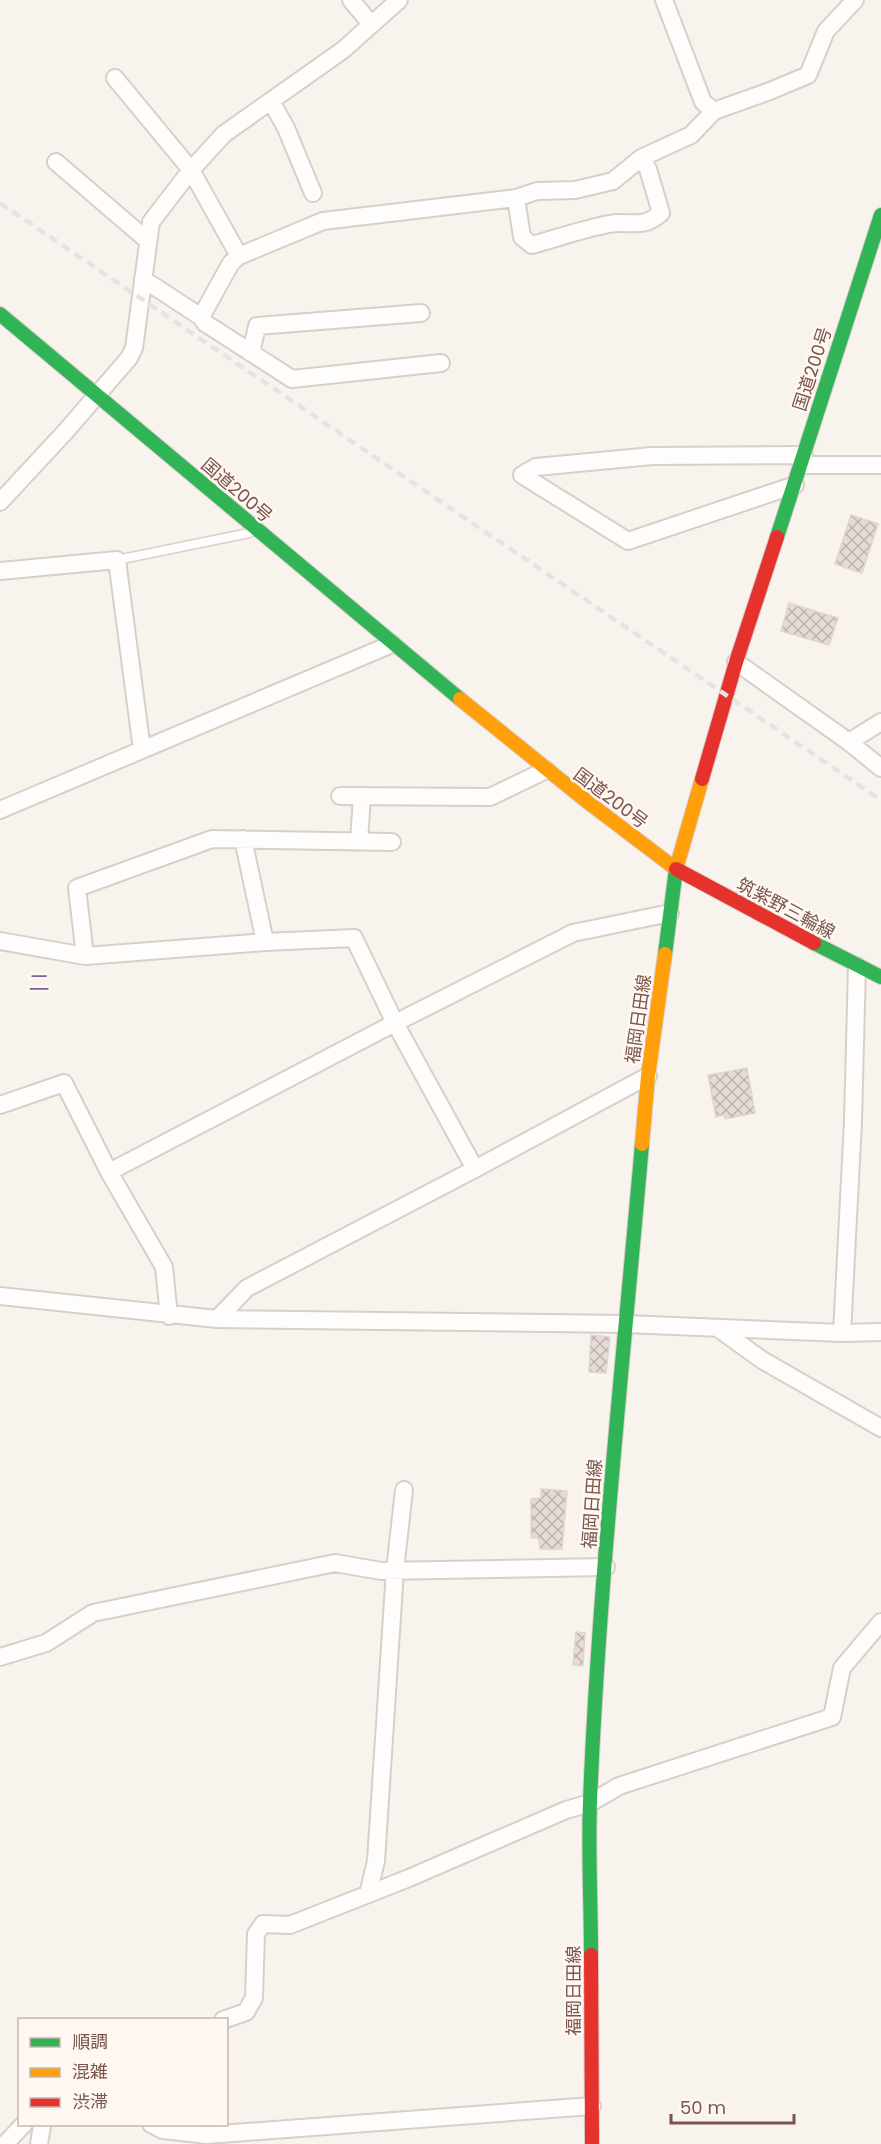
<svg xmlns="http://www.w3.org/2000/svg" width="881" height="2144" font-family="Poppins,'Noto Sans JP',sans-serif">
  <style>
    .building { fill: url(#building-cross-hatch); stroke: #e2d5d0; stroke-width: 1.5 }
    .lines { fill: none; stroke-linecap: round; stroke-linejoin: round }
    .lane-casing { stroke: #d8cfca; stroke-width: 11 }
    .street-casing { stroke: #d8cfca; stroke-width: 20 }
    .fast-casing { stroke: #d9ceca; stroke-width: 16 }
    .slow-casing { stroke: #d9ceca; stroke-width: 16 }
    .jam-casing { stroke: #d9ceca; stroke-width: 16 }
    .lane { stroke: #fefdfc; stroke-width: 8 }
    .street { stroke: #fefdfc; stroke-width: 16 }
    .fast { stroke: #30b455; stroke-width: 14 }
    .slow { stroke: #ff9f0a; stroke-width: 14 }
    .jam { stroke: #e5322d; stroke-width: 14 }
    .rail { stroke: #e5e3e6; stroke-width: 4.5; stroke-dasharray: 9 6; stroke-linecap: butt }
    .labels { text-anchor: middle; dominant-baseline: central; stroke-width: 5; stroke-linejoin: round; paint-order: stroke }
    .street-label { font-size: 18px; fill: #79554c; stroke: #fff7f1 }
    .quarter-label { font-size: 21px; fill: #7c6594; stroke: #fff7f1 }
  </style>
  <defs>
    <pattern id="building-cross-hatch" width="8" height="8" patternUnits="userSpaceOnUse" patternTransform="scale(1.5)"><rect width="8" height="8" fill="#e5dad5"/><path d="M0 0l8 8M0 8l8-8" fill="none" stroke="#beb4af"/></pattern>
  </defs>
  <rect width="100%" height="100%" fill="#f9f3ee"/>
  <path class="building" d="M851,515L878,524L862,573L835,564Z
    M789,603L838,618L829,645L781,631Z
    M747,1068L755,1113L725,1119L723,1115L716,1117L708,1075Z
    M591,1335L610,1337L606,1373L589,1372Z
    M541,1489L567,1491L562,1549H540L539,1538H531V1499L541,1498Z
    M576,1632L585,1633L583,1666L573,1665Z"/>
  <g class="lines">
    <g class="lane-casing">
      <path id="lane" d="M117,560L249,533"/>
    </g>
    <g class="street-casing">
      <path id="street" d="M351,0L371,24
        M664,0L703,102L714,111
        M115,78L191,170L239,256L323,221L516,198L537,191L575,190L613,181L641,158L691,135L714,111L770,91L808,75L826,31L855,0
        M271,101L286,128L313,193
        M56,162L148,241
        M516,198L522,237L532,245C557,238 583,229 609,224C630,220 642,230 661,213L648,169L641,158
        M143,279L201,317L205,323L292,379L441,363
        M201,317L231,263L239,256
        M251,353L257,326L421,313
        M801,465H881
        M795,485L628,541L522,475L536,467L652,456L804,455
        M0,502L66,431L129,358L134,348L151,222L191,170L224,134L343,50L399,0
        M0,571L117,560L142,750
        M736,662L849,742L881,768
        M849,742L881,722
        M340,796L490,797L546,770
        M0,810L392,644
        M243,839L265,942
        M359,841L362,796
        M0,941L85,956L265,942L354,938L395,1023L475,1169
        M85,956L77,888L212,839L392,842
        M0,1105L64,1083L109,1172L164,1267L169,1316
        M109,1172L395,1023L573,933L670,913
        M0,1296L217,1319L626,1324L842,1333L881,1332
        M217,1319L247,1288L475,1169L648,1076
        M719,1329L762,1360L881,1428
        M842,1333L853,1122L857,966
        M0,1657L46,1643L93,1613L335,1563L381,1571L606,1567
        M368,1894L376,1861L395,1570L404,1490
        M223,2020L246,2012L254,1998L256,1934L263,1924L290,1925L409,1878L566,1810L590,1803L619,1786L832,1717L842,1668L881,1622
        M151,2124L163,2130L207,2135L592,2106
        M5,2144L24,2124
        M39,2144L42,2126"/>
    </g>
    <g class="fast-casing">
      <path id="fast" d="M0,314L460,699
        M777,537L881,215
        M814,943L881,977
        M665,954L676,869
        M591,1955C591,1904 588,1852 590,1801C599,1581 623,1363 642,1144"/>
    </g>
    <g class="slow-casing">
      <path id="slow" d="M460,699L589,803L676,869L702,779
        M642,1144L648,1076L665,954"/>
    </g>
    <g class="jam-casing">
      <path id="jam" d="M702,779L736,662L777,537
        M676,869L814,943
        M591,1955L592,2144"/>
    </g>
    <use href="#lane" class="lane"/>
    <use href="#street" class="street"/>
    <use href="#fast" class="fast"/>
    <use href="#slow" class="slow"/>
    <use href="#jam" class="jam"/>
    <path class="rail" d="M0,203L881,800"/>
  </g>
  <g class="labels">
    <g class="street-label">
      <text transform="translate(812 369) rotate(-72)">国道200号</text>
      <text transform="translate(237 490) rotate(41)">国道200号</text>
      <text transform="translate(611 798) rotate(37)">国道200号</text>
      <text transform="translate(786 908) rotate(28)">筑紫野三輪線</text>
      <text transform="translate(638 1019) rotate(-82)">福岡日田線</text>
      <text transform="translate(592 1504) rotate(-86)">福岡日田線</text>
      <text transform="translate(573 1991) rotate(-90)">福岡日田線</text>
    </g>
    <g class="quarter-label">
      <text x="39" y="982">二</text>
    </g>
  </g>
  <rect x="18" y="2018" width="210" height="108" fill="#fff7f1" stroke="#c9b6af" stroke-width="1.5"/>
  <rect x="30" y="2038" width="30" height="9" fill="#30b455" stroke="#c9b6af" stroke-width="1.5"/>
  <text x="72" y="2048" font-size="18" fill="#79554c">順調</text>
  <rect x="30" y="2068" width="30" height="9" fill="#ff9f0a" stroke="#c9b6af" stroke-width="1.5"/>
  <text x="72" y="2078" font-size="18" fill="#79554c">混雑</text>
  <rect x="30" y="2098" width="30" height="9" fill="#e5322d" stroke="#c9b6af" stroke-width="1.5"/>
  <text x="72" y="2108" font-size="18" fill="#79554c">渋滞</text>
  <path d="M671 2114v9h123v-9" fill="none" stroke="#79554c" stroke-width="3"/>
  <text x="680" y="2114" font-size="18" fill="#79554c" stroke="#fff7f1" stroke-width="4.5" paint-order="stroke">50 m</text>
</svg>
